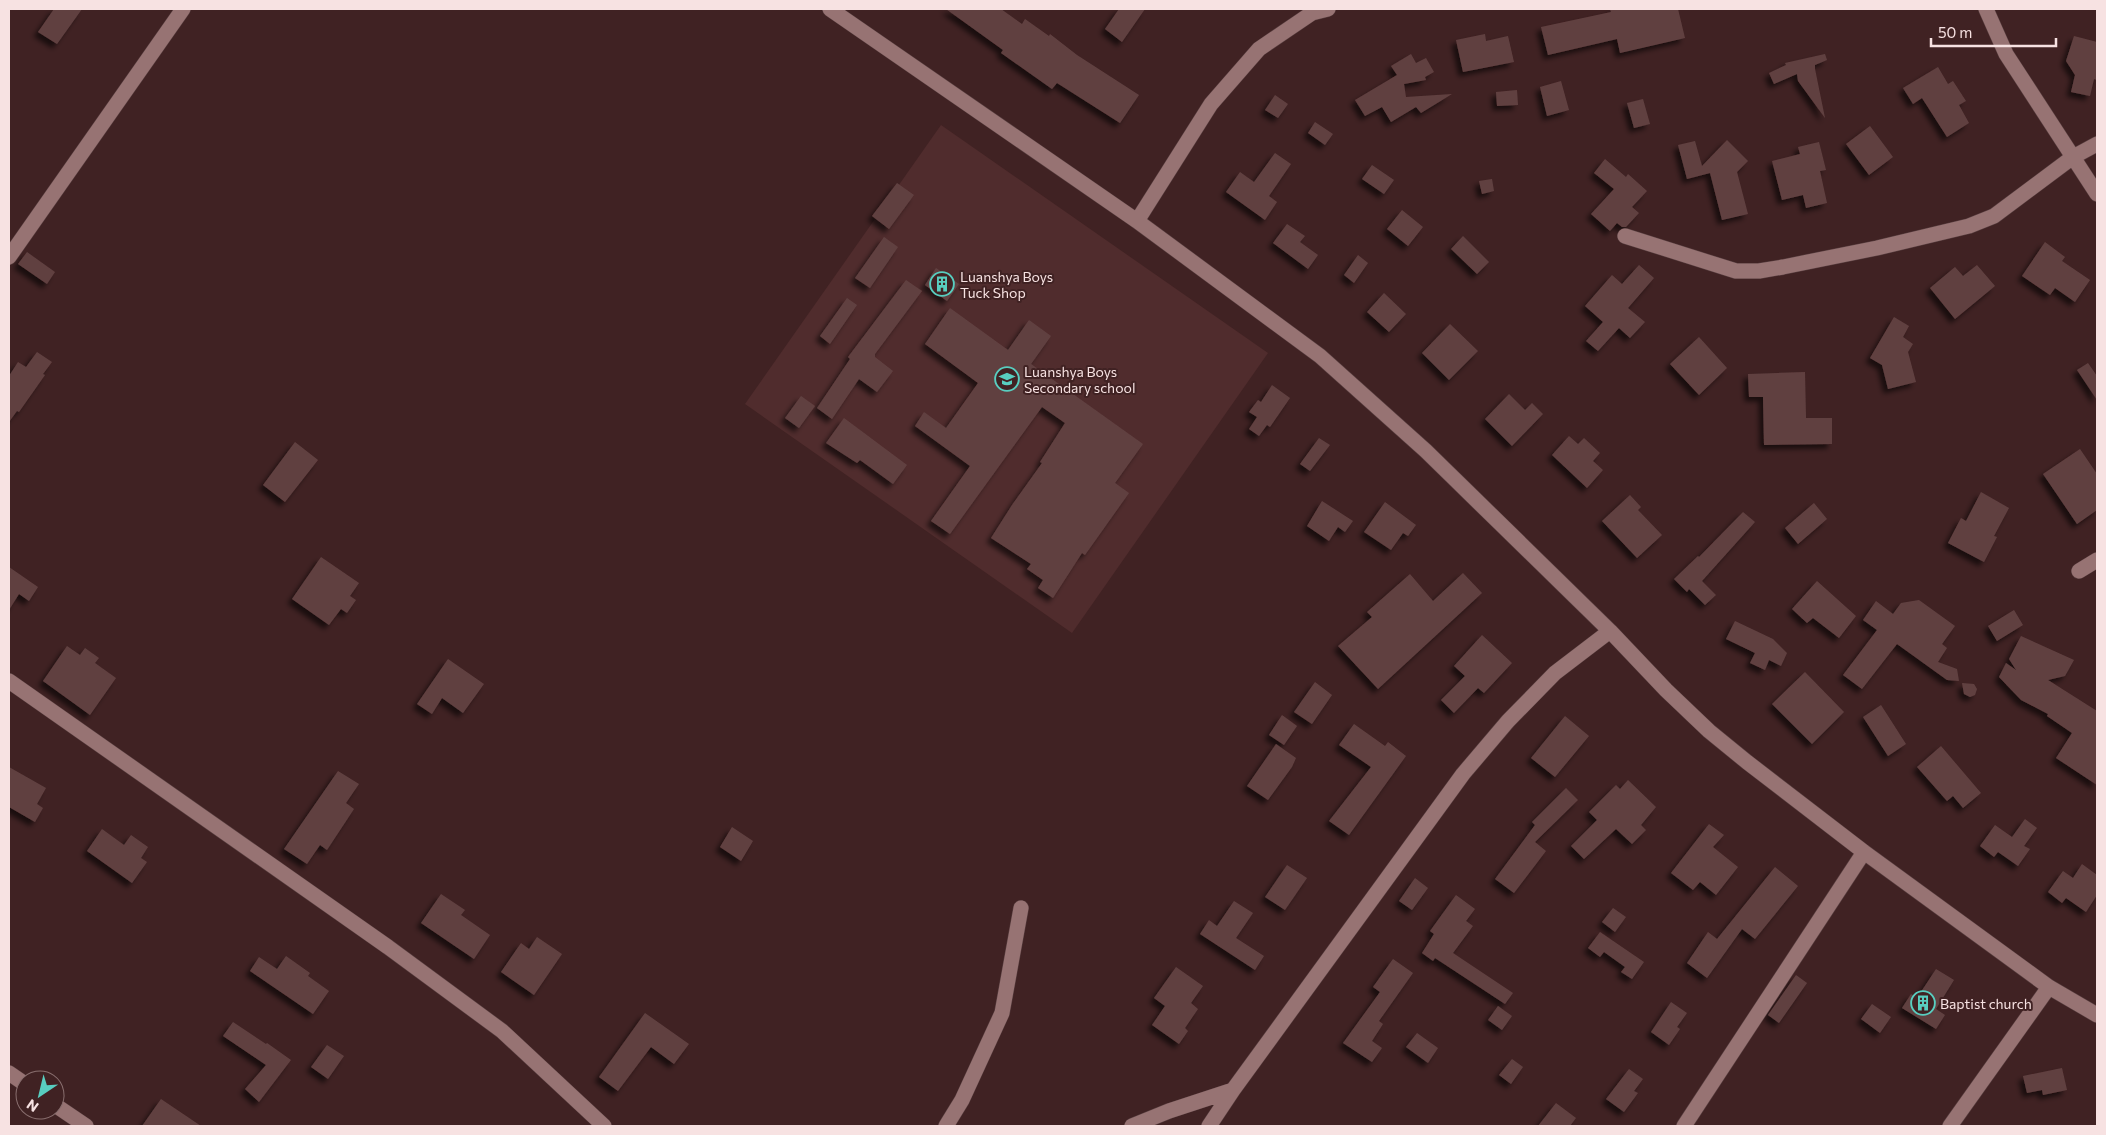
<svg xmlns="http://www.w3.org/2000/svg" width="2106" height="1135" font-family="Commissioner,sans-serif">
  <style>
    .built { fill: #502c2d }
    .building { fill: #614141; filter: url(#shadow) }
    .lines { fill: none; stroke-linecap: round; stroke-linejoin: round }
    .street-casing { stroke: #573e3f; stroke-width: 16 }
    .street { stroke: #977373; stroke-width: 15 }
    .labels { text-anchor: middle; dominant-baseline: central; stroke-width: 4; stroke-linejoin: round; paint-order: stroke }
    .poi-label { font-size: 14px; fill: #f7e2e2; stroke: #402223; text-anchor: start }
  </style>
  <defs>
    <filter id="shadow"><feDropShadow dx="-4.5" dy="4.5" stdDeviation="2.5" flood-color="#0009"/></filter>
  </defs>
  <rect width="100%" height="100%" fill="#402223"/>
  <path class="built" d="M941,125L1268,353L1072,633L745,404Z"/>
  <path class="building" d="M54,9H82L57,44L38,32Z
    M946,9H1001L1022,24L1025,19L1049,36L1050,34L1077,55L1139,95L1120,123L1057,83L1052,89L1001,53L1003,50Z
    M1119,9H1145L1122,42L1105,29Z
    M1610,9H1678L1685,38L1620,53L1617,39L1548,55L1541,27L1611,12Z
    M1485,34L1486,41L1508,36L1514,62L1463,72L1456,40Z
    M2074,36L2097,42V80L2094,79L2090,96L2071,92L2075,75L2066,61Z
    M1411,54L1416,63L1426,58L1434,72L1425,77L1426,80L1404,84L1406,97L1452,94L1421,113L1416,107L1391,122L1382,107L1365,116L1355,100L1397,75L1391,66Z
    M1825,54L1827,60L1815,65V69L1825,118L1798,81L1797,74L1774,84L1769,73L1786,65L1785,63Z
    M1938,67L1948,84L1953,81L1966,101L1959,105L1969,123L1947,137L1922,98L1913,104L1903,88Z
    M1561,81L1569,110L1547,116L1540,87Z
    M1517,90L1518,105L1497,106L1496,92Z
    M1275,95L1288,104L1278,118L1265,110Z
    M1643,99L1650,124L1634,128L1627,103Z
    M1315,122L1333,134L1325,145L1308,133Z
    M1870,126L1893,157L1869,175L1846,144Z
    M1727,140L1748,161L1737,172L1748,214L1722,220L1710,173L1687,179L1678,145L1695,141L1702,166Z
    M1819,142L1826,170L1820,171L1827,203L1806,208L1803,195L1782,200L1772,161L1800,154L1798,147Z
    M1275,153L1291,164L1269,196L1277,202L1265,220L1226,192L1240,172L1254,182Z
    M1605,159L1626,177L1628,174L1647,191L1632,207L1639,213L1626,227H1622L1617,223L1610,231L1591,214L1614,189L1594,173Z
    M1372,165L1394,180L1384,194L1362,179Z
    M1492,179L1494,191L1482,194L1479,181Z
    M897,183L914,195L889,229L872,216Z
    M1402,210L1423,227L1408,246L1387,229Z
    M1287,224L1305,236L1300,242L1318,255L1308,269L1273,243Z
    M1463,236L1489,262L1477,274L1451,249Z
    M884,237L898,247L870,288L855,278Z
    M2045,242L2065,257L2062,261L2090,280L2075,302L2055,288L2050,295L2022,276Z
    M27,252L55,272L47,284L18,264Z
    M1358,255L1368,263L1354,283L1344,275Z
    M1639,265L1654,278L1628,308L1645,322L1630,338L1619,328L1598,351L1586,341L1603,322L1585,306L1612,275L1622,284Z
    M1977,265L1995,286L1955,319L1930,288L1955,267L1963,276Z
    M936,268L959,284L947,301L925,285Z
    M906,280L922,291L875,354V357L893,371L877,392L859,379L832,419L817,408L850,359L848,357Z
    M1384,293L1406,314L1389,332L1367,312Z
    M847,298L857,305L830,344L820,336Z
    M950,308L1008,350L1029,320L1051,336L1031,364L1143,444L1115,483L1129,493L1085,555L1082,553L1053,598L1038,588L1043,580L1027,569L1031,564L991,538L1012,505L1042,463L1040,462L1065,423L1042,407L950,534L931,521L970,466L915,426L924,412L946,428L978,383L925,344Z
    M1894,317L1909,326L1903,337L1913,344L1908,352L1916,382L1888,389L1882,365L1870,358Z
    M1450,324L1478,351L1449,380L1422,353Z
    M1699,337L1727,368L1699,395L1670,364Z
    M37,352L52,362L43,374L45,375L19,412L17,411L9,422V376L18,362L26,367Z
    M2088,363L2097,376V400L2077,370Z
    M1805,372L1806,418H1832V444L1764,445L1763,397H1749L1748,374Z
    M1272,385L1290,398L1270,427L1267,425L1259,436L1249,429L1257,417L1249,412L1258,400L1261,402Z
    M1509,394L1525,410L1532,403L1543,414L1512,446L1485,419Z
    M801,396L815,406L799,428L785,418Z
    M844,418L907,465L893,484L860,460L857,463L826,443Z
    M1569,436L1578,444L1584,438L1600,453L1593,461L1603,470L1587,488L1552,455Z
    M1319,438L1330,445L1310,471L1300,464Z
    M295,442L318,460L285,502L263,485Z
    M2080,449L2097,474V510L2077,524L2043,474Z
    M1981,492L2009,508L1994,536L1997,537L1984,562L1948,543L1961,518L1966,521Z
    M1630,495L1641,507L1638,510L1662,535L1637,558L1602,521Z
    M1322,501L1353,521L1345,532L1338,527L1329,541L1307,526Z
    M1385,502L1416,525L1408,536L1403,533L1391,550L1364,532Z
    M1814,503L1827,519L1798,544L1785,528Z
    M1743,512L1755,522L1702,581L1716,595L1705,605L1689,589L1687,592L1674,579L1698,556L1699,557Z
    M321,557L359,583L350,596L356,600L347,613L341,609L329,625L292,599Z
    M9,567L38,587L29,601L19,594L9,610Z
    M1463,573L1482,593L1378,689L1338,646L1372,617L1367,612L1410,574L1433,601Z
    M1817,581L1856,616L1839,638L1813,618L1807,623L1792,609Z
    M1919,600L1955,626L1942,644L1947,648L1938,662L1957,669L1959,681L1947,680L1897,644L1862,689L1843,675L1877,630L1863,620L1876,601L1893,614L1901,603Z
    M2014,610L2023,625L1997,641L1988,626Z
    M1735,621L1773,639L1787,653L1781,666L1769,660L1765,670L1750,663L1755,653L1726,639Z
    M1482,635L1512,663L1484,693L1478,688L1454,713L1441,700L1465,676L1454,666Z
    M2021,636L2074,660L2065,676L2048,680L2097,711V785L2056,758L2072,733L2047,716L2048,714L2021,700L1999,677L2006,663L2016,670L2009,659Z
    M67,646L80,655L85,648L99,658L95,663L116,678L90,715L43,681Z
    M448,659L484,684L463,713L442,698L432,714L417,704Z
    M1805,672L1844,712L1812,744L1772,704Z
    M1315,682L1332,695L1312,724L1294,712Z
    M1962,683L1974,684L1977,689L1975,695L1970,697L1964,694Z
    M1881,705L1906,744L1888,756L1863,717Z
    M1282,715L1297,726L1284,745L1269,735Z
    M1565,716L1589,736L1555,777L1531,758Z
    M1354,724L1385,746L1388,742L1406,756L1349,835L1329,821L1371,767L1339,745Z
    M1276,744L1296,758L1292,767L1268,800L1247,786Z
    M1941,746L1981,793L1963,808L1953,796L1947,801L1917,767Z
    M9,767L46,788L37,804L43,808L35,822L9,807Z
    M338,771L359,784L346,803L354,809L327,850L320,845L307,864L284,849Z
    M1628,780L1656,807L1641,825L1646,830L1632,844L1616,829L1584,859L1571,846L1597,820L1589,812L1616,785L1620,789Z
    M1566,788L1578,800L1535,842L1546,851L1514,893L1495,879L1535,825L1532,822Z
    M2025,819L2037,828L2024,846L2030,849L2018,866L1998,852L1994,857L1980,846L1995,825L2012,837Z
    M1709,824L1724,835L1713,847L1738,867L1716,895L1700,882L1693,890L1671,873Z
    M732,827L753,841L741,861L720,847Z
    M102,829L124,845L131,835L148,847L141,858L147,862L132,883L87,851Z
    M2082,864L2097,875V895L2086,912L2066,898L2062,903L2048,892L2063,871L2073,878Z
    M1287,865L1307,878L1285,910L1265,897Z
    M1775,867L1798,886L1755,939L1742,929L1707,978L1687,963L1708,932L1717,939Z
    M1415,878L1428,888L1412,910L1399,901Z
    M441,894L465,910L461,915L490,935L474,959L421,923Z
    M1456,895L1475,909L1466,921L1473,926L1453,953L1513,993L1505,1004L1435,958L1433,961L1422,953L1434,934L1430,931Z
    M1234,901L1253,913L1236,938L1264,956L1255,970L1200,934L1209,920L1217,926Z
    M1613,908L1626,917L1615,932L1602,922Z
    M1600,932L1644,962L1632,979L1621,972L1625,967L1604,952L1600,957L1588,948Z
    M537,937L562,954L534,995L501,972L521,943L529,949Z
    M286,956L310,973L308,976L329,991L313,1014L250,971L259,957L277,969Z
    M1393,959L1413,973L1379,1021L1383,1024L1372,1041L1382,1048L1372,1062L1343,1043L1380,992L1373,987Z
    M1176,967L1203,986L1191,1003L1198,1009L1185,1028L1188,1031L1179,1044L1152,1025L1165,1006L1154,998Z
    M1936,969L1954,980L1936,1009L1945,1015L1936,1029L1902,1008L1911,994L1917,998Z
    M1796,975L1807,983L1779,1023L1768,1015Z
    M1671,1002L1687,1013L1677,1027L1680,1029L1669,1045L1651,1032Z
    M1872,1004L1891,1017L1880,1033L1861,1019Z
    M1498,1006L1512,1016L1502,1030L1488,1020Z
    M645,1013L689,1044L674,1064L651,1047L618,1091L599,1077Z
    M233,1022L266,1044L267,1043L291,1060L259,1102L245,1089L266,1065L223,1036Z
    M1417,1033L1438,1048L1428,1063L1406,1047Z
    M327,1045L344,1056L328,1079L311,1067Z
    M1512,1059L1523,1067L1511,1084L1499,1075Z
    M2062,1068L2067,1090L2043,1095L2042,1090L2027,1093L2023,1076Z
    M1629,1069L1643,1079L1634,1091L1638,1093L1624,1112L1606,1099Z
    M161,1099L201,1126H142Z
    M1556,1103L1576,1118L1570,1126H1538Z"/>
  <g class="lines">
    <g class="street-casing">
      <path id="street" d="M830,9L1137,221L1320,356L1426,451L1610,631L1666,690L1709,731L1747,762L1864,852L2049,987L2097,1015
        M1986,9L2006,54L2097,194
        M1137,221L1211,104L1259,49L1312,13L1328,9
        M1625,236L1736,271H1759L1783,267L1877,248L1969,226L1994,216L2073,157L2097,144
        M9,257L183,9
        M2079,571L2097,560
        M9,681L388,947L502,1031L604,1126
        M9,1073L25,1084
        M55,1105L86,1126
        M946,1126L962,1100L1002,1013L1021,908
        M1132,1126L1169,1111L1233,1090
        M1209,1126L1233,1090L1463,774L1508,721L1555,673L1610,631
        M1684,1126L1864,852
        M1950,1126L2049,987"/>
    </g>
    <use href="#street" class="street"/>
  </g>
  <defs>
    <g id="building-ring" transform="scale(1.25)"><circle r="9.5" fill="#402223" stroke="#58cec0" stroke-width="1.5"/><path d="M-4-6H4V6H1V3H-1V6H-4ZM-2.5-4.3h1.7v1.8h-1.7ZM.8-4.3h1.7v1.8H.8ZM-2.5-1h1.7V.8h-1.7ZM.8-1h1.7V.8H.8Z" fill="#58cec0"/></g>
    <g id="school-ring" transform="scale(1.25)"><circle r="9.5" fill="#402223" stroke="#58cec0" stroke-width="1.5"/><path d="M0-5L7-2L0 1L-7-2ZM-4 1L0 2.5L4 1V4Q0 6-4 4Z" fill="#58cec0"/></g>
  </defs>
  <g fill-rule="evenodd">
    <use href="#building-ring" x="942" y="284"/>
    <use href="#school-ring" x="1007" y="379"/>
    <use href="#building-ring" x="1923" y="1003"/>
  </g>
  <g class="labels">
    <g class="poi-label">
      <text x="960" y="276">Luanshya Boys<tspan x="960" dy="16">Tuck Shop</tspan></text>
      <text x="1024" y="371">Luanshya Boys<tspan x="1024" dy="16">Secondary school</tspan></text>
      <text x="1940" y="1003">Baptist church</text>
    </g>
  </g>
  <rect width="2106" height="1135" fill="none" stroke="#f7e2e2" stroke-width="20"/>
  <g transform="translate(40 1095) rotate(215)"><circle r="24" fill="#402223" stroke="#896f6f"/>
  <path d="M0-4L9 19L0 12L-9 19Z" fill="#58cec0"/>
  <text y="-8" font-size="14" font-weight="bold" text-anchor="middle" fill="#f7e2e2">N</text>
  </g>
  <path d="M1931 38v8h125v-8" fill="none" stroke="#f7e2e2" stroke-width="2.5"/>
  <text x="1938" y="38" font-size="15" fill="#f7e2e2" stroke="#402223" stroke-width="4" paint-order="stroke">50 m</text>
</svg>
